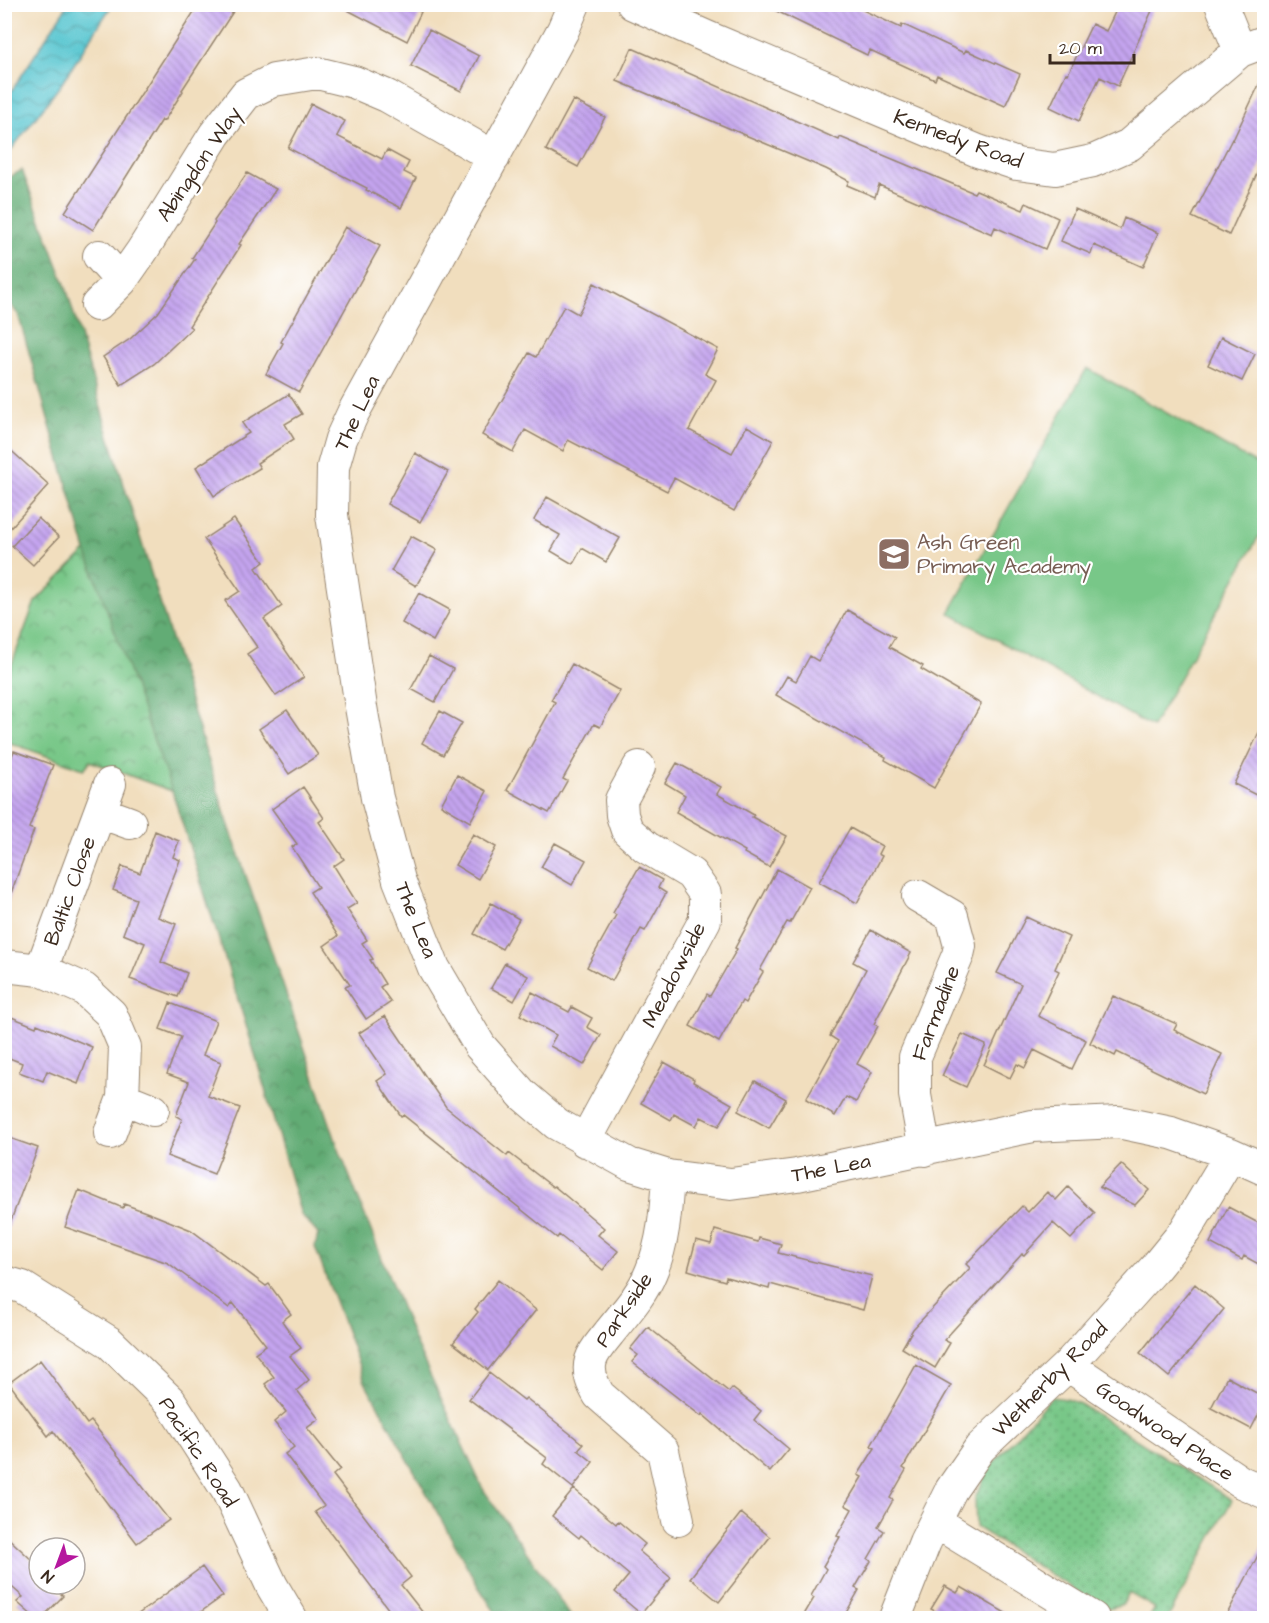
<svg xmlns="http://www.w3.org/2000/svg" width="1269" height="1623" font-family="'Architects Daughter',sans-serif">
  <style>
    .grass { fill: url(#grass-dots); stroke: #5a7853; stroke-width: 1.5 }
    .forest { fill: url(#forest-crowns); stroke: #4e6b49; stroke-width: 1.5 }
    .park { fill: url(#park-crowns); stroke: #5a7853; stroke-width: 1.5 }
    .pitch { fill: #78c788; stroke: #5a7853; stroke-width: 1.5 }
    .water { fill: url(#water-waves); stroke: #4a7877; stroke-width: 1.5 }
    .building { fill: url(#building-back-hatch) }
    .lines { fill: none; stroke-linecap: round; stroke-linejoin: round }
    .minor-casing { stroke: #96846e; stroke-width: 34 }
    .minor { stroke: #fff; stroke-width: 32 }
    .labels { text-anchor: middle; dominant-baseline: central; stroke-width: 4.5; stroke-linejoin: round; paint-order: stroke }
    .street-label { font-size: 21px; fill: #3b2a1e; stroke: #fff }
    .education-label { font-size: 21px; fill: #785e54; stroke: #fff; text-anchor: start }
  </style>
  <defs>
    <pattern id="grass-dots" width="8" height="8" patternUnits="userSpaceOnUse" patternTransform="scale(1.5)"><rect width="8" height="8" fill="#78c788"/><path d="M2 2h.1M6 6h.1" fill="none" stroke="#64a26f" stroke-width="1.8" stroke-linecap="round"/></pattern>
    <pattern id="forest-crowns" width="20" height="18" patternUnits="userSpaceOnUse" patternTransform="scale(1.5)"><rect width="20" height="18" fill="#62ac74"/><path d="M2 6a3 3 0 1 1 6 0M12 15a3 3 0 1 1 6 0" fill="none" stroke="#528c5f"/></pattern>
    <pattern id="park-crowns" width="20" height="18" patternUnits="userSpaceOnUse" patternTransform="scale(1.5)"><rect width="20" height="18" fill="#78c788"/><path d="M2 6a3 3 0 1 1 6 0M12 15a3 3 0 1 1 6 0" fill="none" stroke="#64a26f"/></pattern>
    <pattern id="water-waves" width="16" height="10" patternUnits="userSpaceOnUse" patternTransform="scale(1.5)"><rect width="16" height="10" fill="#59c6d0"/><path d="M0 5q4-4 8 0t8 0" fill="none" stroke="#4ba1a8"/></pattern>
    <pattern id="building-back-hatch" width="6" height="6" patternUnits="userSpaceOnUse" patternTransform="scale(1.5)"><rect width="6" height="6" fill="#c4a4ef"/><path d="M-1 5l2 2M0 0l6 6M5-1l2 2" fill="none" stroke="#a086c1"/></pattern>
  </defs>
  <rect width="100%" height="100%" fill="#fff"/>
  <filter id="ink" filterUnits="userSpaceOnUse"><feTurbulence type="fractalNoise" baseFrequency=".0167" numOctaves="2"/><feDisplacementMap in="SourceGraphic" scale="12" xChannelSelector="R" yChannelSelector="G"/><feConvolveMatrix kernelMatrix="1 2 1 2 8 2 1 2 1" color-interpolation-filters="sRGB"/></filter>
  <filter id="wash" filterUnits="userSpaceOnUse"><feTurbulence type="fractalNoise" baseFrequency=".008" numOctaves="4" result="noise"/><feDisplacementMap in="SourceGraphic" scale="24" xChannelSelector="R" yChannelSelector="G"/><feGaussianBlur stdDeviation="1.35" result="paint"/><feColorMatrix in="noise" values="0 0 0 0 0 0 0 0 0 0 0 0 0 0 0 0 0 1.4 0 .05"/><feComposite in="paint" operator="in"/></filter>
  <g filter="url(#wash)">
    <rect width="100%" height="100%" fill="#f1debe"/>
    <path class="grass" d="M1051,1397L1067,1399L1080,1404L1232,1500L1168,1618H1149L1155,1608L1129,1593L1123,1604L1105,1609L976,1527L975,1498L989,1468Z"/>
    <path class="forest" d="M22,170L66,287L109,436L225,814L338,1147L414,1340L483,1489L572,1618H499L478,1586L365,1382L315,1247L318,1234L301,1215L251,1041L172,791L90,761L84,769L5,741L4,686L35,602L86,551L18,314L5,299V172L8,178Z"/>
    <path class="park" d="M86,551L172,791L90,761L84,769L5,741L4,685L35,602Z"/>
    <path class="pitch" d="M1087,368L1264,468V527L1152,727L949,613Z"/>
    <path class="water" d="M68,4L112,5L62,83L5,158V101Z"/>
    <g id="blocks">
      <path class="building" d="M199,4H238L182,90L183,91L164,121L162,120L136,161L93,230L65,212Z
        M336,4H407L421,12L407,41Z
        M762,4H850L901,28L902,24L964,53L966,50L1020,74L1005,106L937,75L935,80L870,50L867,55Z
        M1119,4H1155L1118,86L1100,77L1079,121L1050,107L1066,73L1068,74L1092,24L1106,31Z
        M429,30L479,56L461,91L411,66Z
        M632,48L839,140L840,137L974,193L976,190L1023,210L1026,203L1058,218L1045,249L995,227L992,234L879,185L875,197L847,185L849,181L826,169L617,81Z
        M1264,74V158L1229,235L1192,217L1232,139L1233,140Z
        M573,100L605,117L578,167L546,150Z
        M311,104L345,121L337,136L382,159L387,150L409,162L404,172L416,178L401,208L366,190L367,188L288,148Z
        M247,173L276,189L239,244L241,245L189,326L192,328L154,364L121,385L103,357L130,339L158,313L195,259L192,258L215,223L214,221Z
        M1075,209L1120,229L1124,218L1158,233L1143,267L1094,245L1091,254L1061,241Z
        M345,227L380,246L299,392L266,374L283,343L281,342Z
        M594,283L718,349L705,374L716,380L689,430L732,453L747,426L773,441L734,511L674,478L667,491L568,440L563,451L525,430L513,452L482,435L529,353L536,357L564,306L578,314Z
        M1221,337L1255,354L1242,381L1208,365Z
        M289,394L302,414L285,424L294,439L257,463L260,468L214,496L196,467L249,433L242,423Z
        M4,444L49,485L4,535Z
        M415,453L448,472L420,522L387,504Z
        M547,497L620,538L606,562L582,548L573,564L551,551L560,535L534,520Z
        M38,518L59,537L33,565L12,546Z
        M234,519L264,562L256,568L282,606L264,619L304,677L276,696L247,654L257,647L225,601L240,591L204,539Z
        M411,536L437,550L416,586L391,571Z
        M419,593L450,610L433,641L402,623Z
        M847,610L895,637L889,647L923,666L921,669L981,704L934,788L885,760L886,757L776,695L787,676L796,681L810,656L818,661Z
        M429,656L453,669L435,702L411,689Z
        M572,664L620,691L600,727L594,724L563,779L567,781L549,813L507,790L555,702L551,700Z
        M287,710L318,755L289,774L259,729Z
        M440,711L462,723L443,755L422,743Z
        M1264,722V799L1234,784Z
        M14,751L53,765L29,828L34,830L7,904L4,903V776Z
        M677,763L721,787L717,794L754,815L752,817L787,836L769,867L744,853L745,851L676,812L685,795L665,783Z
        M457,775L487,791L470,822L441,805Z
        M303,787L324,818L319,822L344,859L334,866L357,903L347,909L367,940L362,943L373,959L370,960L385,984L380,987L391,1002L366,1019L345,987L350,985L324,946L338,936L310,892L318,887L292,847L297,844L272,809Z
        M850,828L882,846L878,854L882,856L857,903L819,882Z
        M155,831L179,841L173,857L180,860L158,917L176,924L161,962L187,973L178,997L130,979L145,943L123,934L136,899L113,890L122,866L140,873Z
        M473,834L496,847L478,879L455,865Z
        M555,843L586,860L572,885L541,867Z
        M639,867L662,880L658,888L666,893L645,931L641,929L612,981L587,967L616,915L613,913Z
        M777,869L810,887L790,923L787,922L760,970L763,972L745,1003L742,1001L719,1042L690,1026L707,994L710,996L737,949L735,948Z
        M491,903L519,919L502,949L474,934Z
        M1026,917L1069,937L1055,969L1059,971L1038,1016L1086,1040L1072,1069L1034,1050L1025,1068L1017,1064L1010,1078L984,1065L1021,984L997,973Z
        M871,930L911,953L874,1024L878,1026L857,1064L872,1072L856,1102L846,1097L835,1116L806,1099L838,1041L830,1036L866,969L853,962Z
        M505,963L528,976L514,1001L491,988Z
        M532,992L569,1012L572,1007L592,1018L587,1027L601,1035L584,1065L550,1046L556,1035L520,1015Z
        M1113,996L1177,1024L1174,1030L1222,1054L1203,1094L1117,1052L1115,1056L1090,1043Z
        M170,1003L216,1021L203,1055L221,1062L208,1096L240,1108L214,1174L167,1156L182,1119L176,1116L189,1082L167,1074L181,1037L160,1029Z
        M4,1014L36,1027L37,1024L92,1047L78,1084L47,1071L43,1081L19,1072L22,1063L4,1056Z
        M385,1016L446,1107L507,1156L509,1153L553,1187L554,1186L604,1228L598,1235L618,1251L603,1270L559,1235L557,1238L403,1115L401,1116L377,1081L387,1074L359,1033Z
        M962,1034L986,1045L966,1087L942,1076Z
        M664,1062L694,1079L693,1082L732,1104L719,1126L701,1117L696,1126L674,1114L671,1120L641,1103Z
        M755,1081L786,1099L769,1128L738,1111Z
        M4,1136L38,1148L7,1231L4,1230Z
        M1121,1164L1149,1190L1135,1205L1099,1187Z
        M1068,1187L1095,1213L1071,1239L1053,1223L1024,1255L1022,1254L944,1340L950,1343L935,1368L902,1348L913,1329L970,1268L966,1264L1022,1206L1028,1212L1047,1192L1056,1200Z
        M79,1190L123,1208L124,1204L154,1215L191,1230L266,1286L269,1284L291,1314L282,1321L301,1348L290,1356L309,1380L297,1390L319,1419L307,1428L340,1469L333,1475L411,1577L401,1585L427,1618H395L315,1512L324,1506L285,1454L294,1447L274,1422L286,1412L265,1384L274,1377L255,1353L266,1345L233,1303L229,1308L168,1263L65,1227Z
        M1228,1207L1264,1226V1267L1244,1256L1242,1260L1210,1243Z
        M715,1230L758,1242L759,1238L781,1244L778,1253L872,1276L863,1310L770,1284L769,1289L726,1277L725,1281L688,1270L696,1240L711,1244Z
        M498,1280L536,1310L488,1370L453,1343L478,1312L475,1309Z
        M1195,1284L1224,1309L1169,1377L1140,1353Z
        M648,1327L729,1392L732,1388L761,1411L754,1420L789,1449L770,1472L702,1414L701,1416L632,1362L638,1355L630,1349Z
        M40,1360L87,1424L91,1421L169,1520L137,1543L53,1431L48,1436L9,1383Z
        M916,1365L951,1385L903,1468L906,1470L890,1498L893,1500L878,1527L884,1531L868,1559L871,1561L855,1588L859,1590L843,1618H802L814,1598L811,1596L826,1569L823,1566L840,1537L837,1536L852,1509L845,1505L862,1477L858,1475L875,1448L871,1446Z
        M489,1373L524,1400L526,1398L583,1444L578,1450L593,1462L573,1488L543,1464L547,1458L469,1399Z
        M1227,1377L1264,1397V1404L1251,1429L1211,1408Z
        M574,1489L616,1524L618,1521L645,1544L639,1551L671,1578L641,1614L615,1592L629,1575L581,1535L579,1538L552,1516Z
        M741,1513L770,1537L719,1602L690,1578Z
        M4,1534L35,1563L32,1566L39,1573V1584H51L63,1596L42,1618H35L17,1602L23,1597L4,1580Z
        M1264,1544V1618H1225Z
        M202,1567L223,1596L192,1618H133Z
        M945,1586L957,1593L961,1587L1014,1618H948L931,1609Z"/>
    </g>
  </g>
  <g filter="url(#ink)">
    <use href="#blocks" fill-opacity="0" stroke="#96846e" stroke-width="1.5"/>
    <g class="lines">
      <g class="minor-casing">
        <path id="minor" d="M574,4L563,30L528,94L353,413L341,439L333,467L332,515L361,707L377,798L399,880L434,968L480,1046L523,1095L557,1124L629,1164L668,1176L731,1184L797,1175L1033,1126L1118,1122L1171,1133L1231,1154L1264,1169
          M633,4L707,37L978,151L1017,164L1055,169L1093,161L1129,145L1240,51L1264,42
          M1221,4L1240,51
          M99,256L121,281
          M97,305L121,281L142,251L215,134L246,94L274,80L317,73L354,82L387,96L494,157
          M100,812L130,823
          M918,896L952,916L960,946L958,955L915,1057V1095L925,1150
          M4,966L41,970L84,989L111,1014L125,1047L123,1098L110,1133
          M41,970L110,784
          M123,1098L153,1110
          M585,1141L705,920V894L691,874L646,847L627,830L622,815L621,800L639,767
          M668,1176C666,1208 664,1242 651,1272C642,1295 624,1314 609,1333C603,1341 594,1350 591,1360C587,1373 593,1385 599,1395L663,1451L678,1520
          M4,1282L22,1287L109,1342L170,1401L227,1490L272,1586L291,1618
          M1068,1365L1241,1482L1264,1492
          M936,1522L1093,1618
          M895,1618L925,1542L951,1490L980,1448L1068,1365L1154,1269L1185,1231L1231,1154"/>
      </g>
      <use href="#minor" class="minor"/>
    </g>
  </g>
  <defs>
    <g id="school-square" transform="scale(1.725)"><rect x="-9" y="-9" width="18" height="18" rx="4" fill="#8d6e63" stroke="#fff"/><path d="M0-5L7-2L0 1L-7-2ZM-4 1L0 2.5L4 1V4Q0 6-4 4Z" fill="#fff"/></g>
  </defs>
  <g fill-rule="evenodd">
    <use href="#school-square" x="894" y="554"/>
  </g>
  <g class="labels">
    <g class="street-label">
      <text transform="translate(958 139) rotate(20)">Kennedy Road</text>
      <text transform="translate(199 164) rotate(-56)">Abingdon Way</text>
      <text transform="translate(357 413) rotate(-65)">The Lea</text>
      <text transform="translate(70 891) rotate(-70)">Baltic Close</text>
      <text transform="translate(416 920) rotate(68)">The Lea</text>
      <text transform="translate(674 975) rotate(-63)">Meadowside</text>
      <text transform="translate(936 1013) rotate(-69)">Farmadine</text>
      <text transform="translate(831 1168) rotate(-11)">The Lea</text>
      <text transform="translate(624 1310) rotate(-56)">Parkside</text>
      <text transform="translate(1050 1379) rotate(-45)">Wetherby Road</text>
      <text transform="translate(1165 1431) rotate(34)">Goodwood Place</text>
      <text transform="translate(198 1452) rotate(57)">Pacific Road</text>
    </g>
    <g class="education-label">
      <text x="917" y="542">Ash Green<tspan x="917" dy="24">Primary Academy</tspan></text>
    </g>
  </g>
  <rect width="1269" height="1623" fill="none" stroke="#fff" stroke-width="24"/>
  <g transform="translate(57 1566) rotate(221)"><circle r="28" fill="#ffffff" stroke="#b1aaa5" stroke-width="1.5"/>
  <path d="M0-4.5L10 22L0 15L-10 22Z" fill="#b5179e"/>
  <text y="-9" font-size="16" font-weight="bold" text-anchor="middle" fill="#3b2a1e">N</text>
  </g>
  <path d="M1050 54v9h84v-9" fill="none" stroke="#3b2a1e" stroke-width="3"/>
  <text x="1059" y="54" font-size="18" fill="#3b2a1e" stroke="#ffffff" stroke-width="4.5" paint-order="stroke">20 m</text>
</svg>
